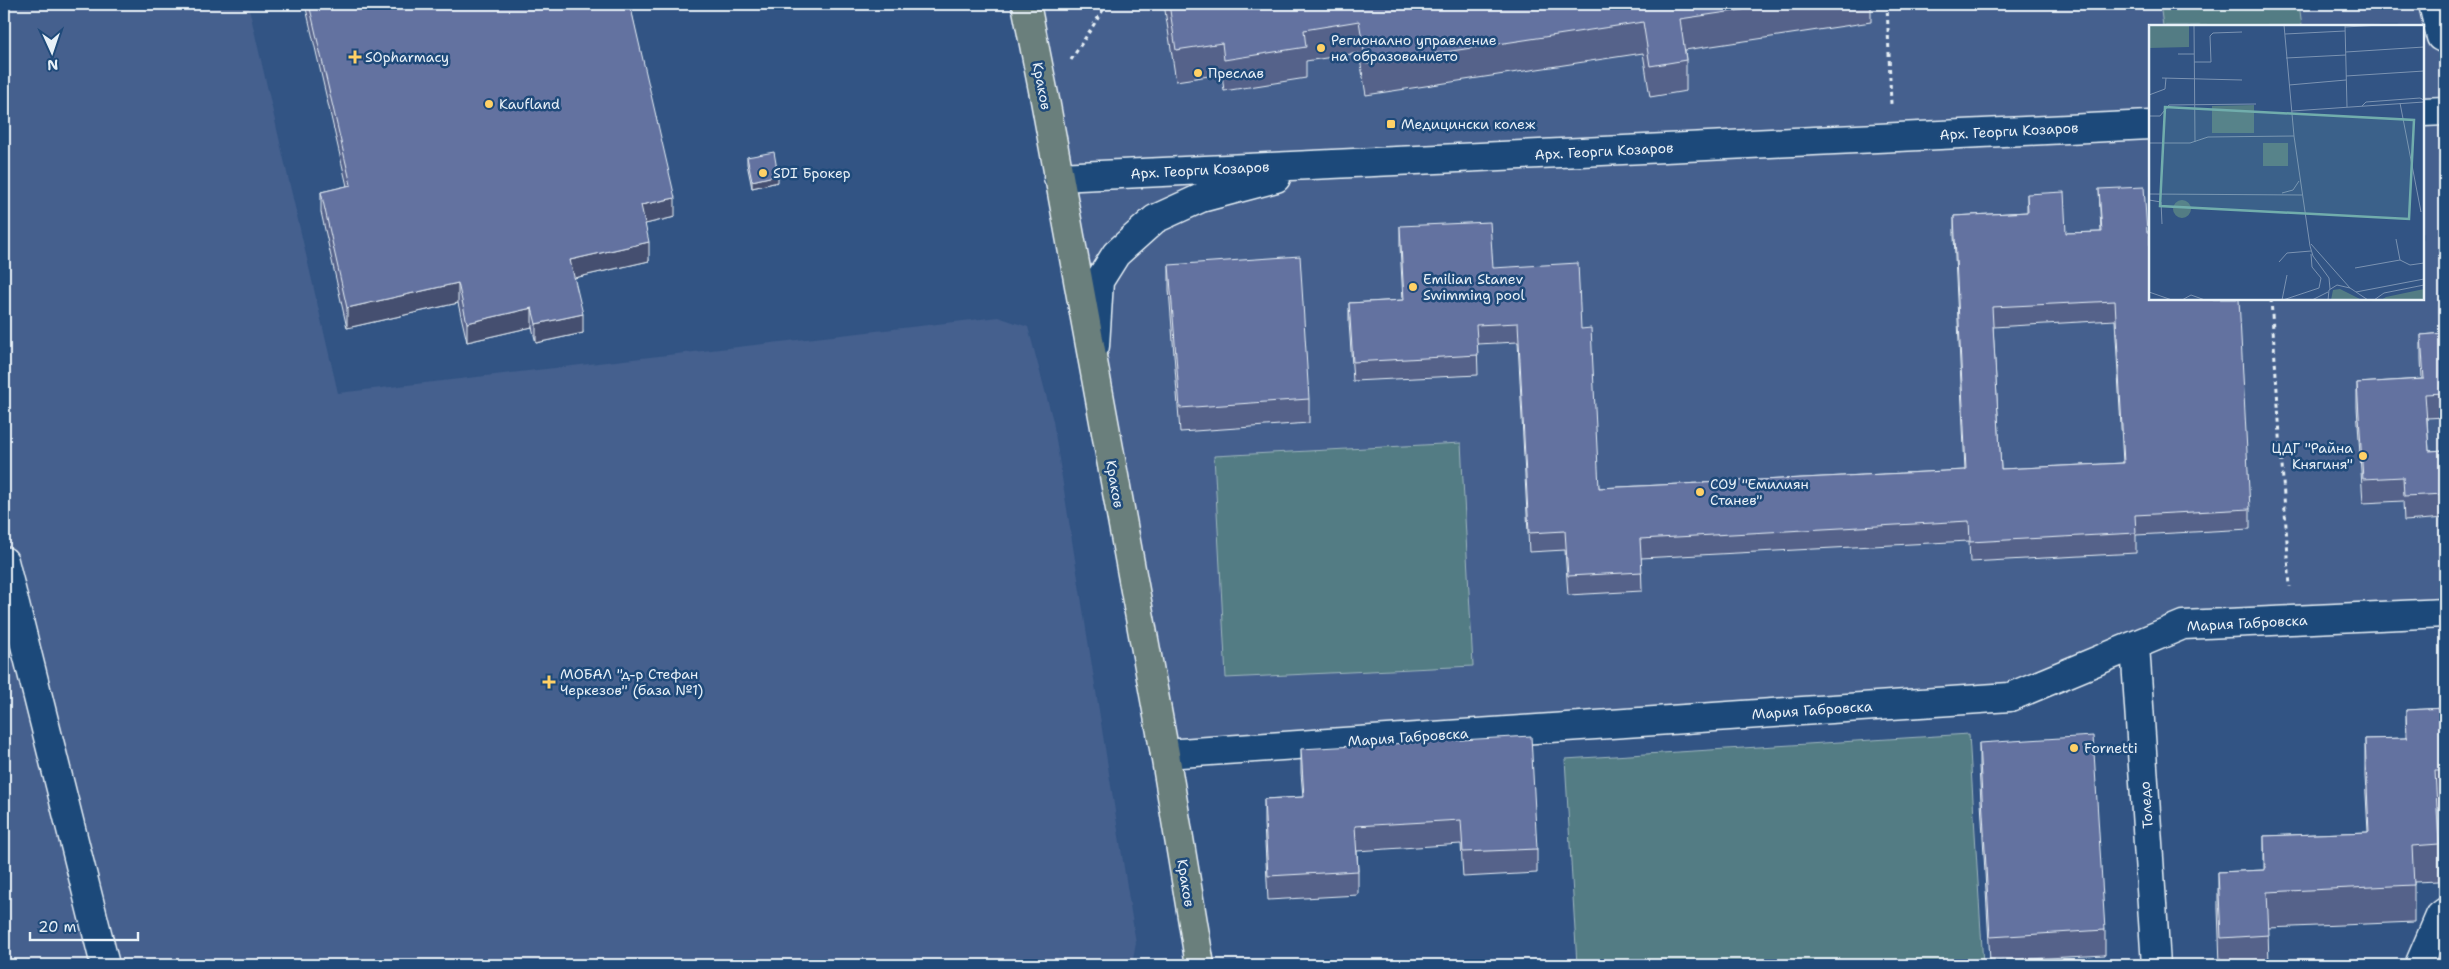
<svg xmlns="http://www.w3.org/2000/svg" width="2449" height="969" font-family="'Shantell Sans',sans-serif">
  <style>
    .built { fill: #44608e; fill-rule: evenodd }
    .green { fill: #537c84; stroke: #9eb6be }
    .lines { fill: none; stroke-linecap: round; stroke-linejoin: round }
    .minor-casing { stroke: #e8f1f8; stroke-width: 31 }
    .major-casing { stroke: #e8f1f8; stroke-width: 31 }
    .path { stroke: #e8f1f8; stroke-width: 3; stroke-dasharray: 4 4; stroke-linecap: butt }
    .minor { stroke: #1f4a7a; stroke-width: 28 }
    .major { stroke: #6b7f7c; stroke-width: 28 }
    .wall { fill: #55628a; stroke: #e8f1f8; fill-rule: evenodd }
    .shaded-wall { fill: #455070; stroke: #e8f1f8 }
    .building { fill: #6372a0; stroke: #e8f1f8; fill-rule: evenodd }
    .poi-dot { fill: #ffd166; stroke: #1f4a7a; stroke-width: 2 }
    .labels { text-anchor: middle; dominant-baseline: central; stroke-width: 5; stroke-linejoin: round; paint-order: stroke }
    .poi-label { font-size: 14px; fill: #e8f1f8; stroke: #1f4a7a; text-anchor: start }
    .street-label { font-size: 14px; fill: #e8f1f8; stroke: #1f4a7a }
    .inset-road { fill: none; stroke: #7b93b2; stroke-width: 1 }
    .view { fill: #71adac; fill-opacity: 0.15; stroke: #71adac; stroke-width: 2.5 }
    .inset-edge { fill: none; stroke: #e8f1f8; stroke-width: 2.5 }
  </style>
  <rect width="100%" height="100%" fill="#325484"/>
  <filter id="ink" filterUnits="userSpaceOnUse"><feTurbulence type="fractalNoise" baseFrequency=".02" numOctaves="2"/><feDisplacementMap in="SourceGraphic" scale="10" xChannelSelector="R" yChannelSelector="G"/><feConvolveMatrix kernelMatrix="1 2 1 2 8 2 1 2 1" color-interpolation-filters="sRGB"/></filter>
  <g filter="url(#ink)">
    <path class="built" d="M4,4H248L338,393L998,317L1028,327L1053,421L1136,943L1132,965H4Z
      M1026,4H2445V613L2183,625L2010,697L1165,754ZM2150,26H2423V299H2150Z"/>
    <path class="green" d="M2160,4H2299L2302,26H2163Z
      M1461,443L1473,666L1226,678L1214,456Z
      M1969,734L1983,965H1577L1565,759Z"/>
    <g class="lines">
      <g class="minor-casing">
        <path id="minor" d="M2433,4L2441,37L2445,39
          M2423,112L2445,111
          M1058,177L2150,125
          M1095,346L1099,281L1116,254L1155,219L1201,198L1276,178
          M4,561L105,965
          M2135,645L2156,965
          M1165,754L2010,697L2183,625L2445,613
          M2419,965L2440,916L2445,912"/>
      </g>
      <g class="major-casing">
        <path id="major" d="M1026,4L1045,100L1165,754L1200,965"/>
      </g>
      <path class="path" d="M1887,4L1891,104
        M1071,60L1107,4
        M2271,299L2290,587"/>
      <use href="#minor" class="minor"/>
      <use href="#major" class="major"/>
    </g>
    <path class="wall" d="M305,4H630L675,217L645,224L649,261L574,278L583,333L536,343L532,327L467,342L458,303L347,328L321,212V192L347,186Z
      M1164,4H1871V22L1685,50L1686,60V91L1650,97L1643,53L1366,95L1359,53L1306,61V78L1224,91L1222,74L1176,81Z
      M747,157L778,182L752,188L747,164Z
      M2099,189L2147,232L2250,509V529L2136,535V553L1970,562L1969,541L1641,558L1642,591L1568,595L1565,550L1529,552L1518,342L1477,344L1478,375L1353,381L1349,322V303L1403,300L1400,246V226L1493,268L1581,329L1599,488L1965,470L1954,235V216L2027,212V194L2066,233L2101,232ZM2115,320L2123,463L2001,469L1993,327Z
      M1169,265L1309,399V423L1180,432L1169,290Z
      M2445,333V417L2427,418L2429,451L2445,450V518L2404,521L2403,501L2363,503L2357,407V383L2422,379L2421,359V335Z
      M2445,708V807L2437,808L2439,844V881L2414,882V922L2268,928L2269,965H2220L2218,909V872L2264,870V836L2368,832L2365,776V739L2406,738V710Z
      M1979,743L2105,930V955L1990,961L1979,767Z
      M1301,749L1537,849V873L1463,877L1461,844L1357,851L1358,871V895L1268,900L1264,824V799L1303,797L1301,773Z"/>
    <path class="shaded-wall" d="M778,175V182L752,188V181Z
      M675,198V217L641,225V205Z
      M649,242V261L570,279V260Z
      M458,283V303L347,328V308Z
      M532,308V327L467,342V323Z
      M583,314V333L536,343V324Z"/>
    <path class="building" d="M309,4H630L675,198L641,205L649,242L570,260L583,314L536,324L532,308L467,323L458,283L347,308L321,192L351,185Z
      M1169,4H1782L1680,19L1686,60L1650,66L1643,22L1366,64L1359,21L1304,30L1306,47L1224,60L1222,43L1176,50Z
      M774,152L778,175L752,181L747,157Z
      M2144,187L2147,232H2150V299H2239L2250,509L2135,515L2136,533L1970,542L1969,521L1640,539L1642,572L1568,576L1565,531L1529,533L1518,323L1476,325L1478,355L1353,362L1349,303L1404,300L1400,226L1490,222L1493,268L1578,263L1581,329L1591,328L1599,488L1966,470L1954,216L2028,212L2027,194L2064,192L2066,233L2102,232L2099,189ZM2115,301L2124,463L2001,469L1992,307Z
      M1300,256L1309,399L1180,408L1169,265Z
      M2445,333V393L2425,394L2429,451L2445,450V494L2404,496L2403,477L2363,479L2357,383L2424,379L2421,335Z
      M2445,708V771H2435L2439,844L2412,846L2414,885L2267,892L2269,935L2221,938L2218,872L2265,870L2264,836L2369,832L2365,739L2407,738L2406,710Z
      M1531,736L1537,849L1463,852L1461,820L1355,826L1358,871L1268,876L1264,799L1304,797L1301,749Z
      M2093,736L2105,930L1990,937L1979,743Z"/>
  </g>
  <g class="poi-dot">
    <circle cx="1321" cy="48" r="5"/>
    <path d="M352.5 49.5h5v5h5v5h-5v5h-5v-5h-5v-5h5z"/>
    <circle cx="1198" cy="73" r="5"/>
    <circle cx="489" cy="104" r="5"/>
    <rect x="1386" y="119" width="10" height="10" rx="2.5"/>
    <circle cx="763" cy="173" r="5"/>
    <circle cx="1413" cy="287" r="5"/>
    <circle cx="2363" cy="456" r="5"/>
    <circle cx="1700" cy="492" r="5"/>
    <path d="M546.5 674.5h5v5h5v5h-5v5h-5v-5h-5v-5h5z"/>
    <circle cx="2074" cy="748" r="5"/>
  </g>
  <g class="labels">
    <g class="poi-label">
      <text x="1331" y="40">Регионално управление<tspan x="1331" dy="16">на образованието</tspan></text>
      <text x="365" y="57">SOpharmacy</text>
      <text x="1208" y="73">Преслав</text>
      <text x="499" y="104">Kaufland</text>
      <text x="1401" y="124">Медицински колеж</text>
      <text x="773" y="173">SDI Брокер</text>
      <text x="1423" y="279">Emilian Stanev<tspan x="1423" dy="16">Swimming pool</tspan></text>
      <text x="2353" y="448" text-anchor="end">ЦДГ "Райна<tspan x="2353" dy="16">Княгиня"</tspan></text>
      <text x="1710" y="484">СОУ "Емилиян<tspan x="1710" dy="16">Станев"</tspan></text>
      <text x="560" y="674">МОБАЛ "д-р Стефан<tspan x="560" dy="16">Черкезов" (база №1)</tspan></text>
      <text x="2084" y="748">Fornetti</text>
    </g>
    <g class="street-label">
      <text transform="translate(1042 86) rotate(79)">Краков</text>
      <text transform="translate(2009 131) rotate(-3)">Арх. Георги Козаров</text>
      <text transform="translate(1604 151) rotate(-3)">Арх. Георги Козаров</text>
      <text transform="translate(1200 170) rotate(-3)">Арх. Георги Козаров</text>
      <text transform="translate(1115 484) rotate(80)">Краков</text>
      <text transform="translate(2247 623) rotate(-3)">Мария Габровска</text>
      <text transform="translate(1812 710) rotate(-4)">Мария Габровска</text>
      <text transform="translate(1408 737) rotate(-4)">Мария Габровска</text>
      <text transform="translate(2146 805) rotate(-94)">Толедо</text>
      <text transform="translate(1186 883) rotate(81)">Краков</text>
    </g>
  </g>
  <g transform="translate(2149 25)">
    <rect width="275" height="275" fill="#325484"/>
    <path d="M0,0H40V22L0,23ZM105,80V108H63V81ZM114,118H139V141H114ZM24 184a9 9 0 1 1 18 0a9 9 0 1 1-18 0ZM191,264L213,275H182L184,265ZM275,264V275H232L237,272Z" fill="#537c84"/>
    <path class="inset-road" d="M45,0L46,117M135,0L145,111L161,221L164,231L180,253L181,264M196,0L198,82M196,2L232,0M136,9L196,6M197,27L275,22M29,29H45M137,33L197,30M45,37H62L61,11L64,8L93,7M197,51L275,46M13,53L93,55M140,60L197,55M0,70L16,64L17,53M251,78L272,187M213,81L217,77L271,73L275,75M143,86L275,77M0,91H11L20,80L107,79M0,118H41L59,112L145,111M133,168L144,165L150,156M0,169L153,170M0,175L12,177L13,199M247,214L251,235M162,219L201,263M130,237L138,228L162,226M206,243L251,235L261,240L275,238M0,267L23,275M207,267L275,254M33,275L42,270L56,275M133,275L138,250M134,275L170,263L172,253L163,242L162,229M163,275L179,267M179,275L180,265L188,260L201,263L219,275M225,275L235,268L275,260"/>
    <path class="view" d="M16,82L265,95L260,194L11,181Z"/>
    <rect width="275" height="275" class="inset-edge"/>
  </g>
  <rect width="2449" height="969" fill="none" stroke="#1f4a7a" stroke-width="20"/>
  <rect x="10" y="10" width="2429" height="949" fill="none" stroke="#e8f1f8" stroke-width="2" filter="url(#ink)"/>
  <g transform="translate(52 52) rotate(177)" stroke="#1f4a7a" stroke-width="4" paint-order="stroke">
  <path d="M0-4L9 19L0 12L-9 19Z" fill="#e8f1f8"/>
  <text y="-8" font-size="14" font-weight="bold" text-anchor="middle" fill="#e8f1f8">N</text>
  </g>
  <path d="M30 932v8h108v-8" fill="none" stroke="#e8f1f8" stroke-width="2.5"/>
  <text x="38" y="932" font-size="15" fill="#e8f1f8" stroke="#1f4a7a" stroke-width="4" paint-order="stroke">20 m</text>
</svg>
